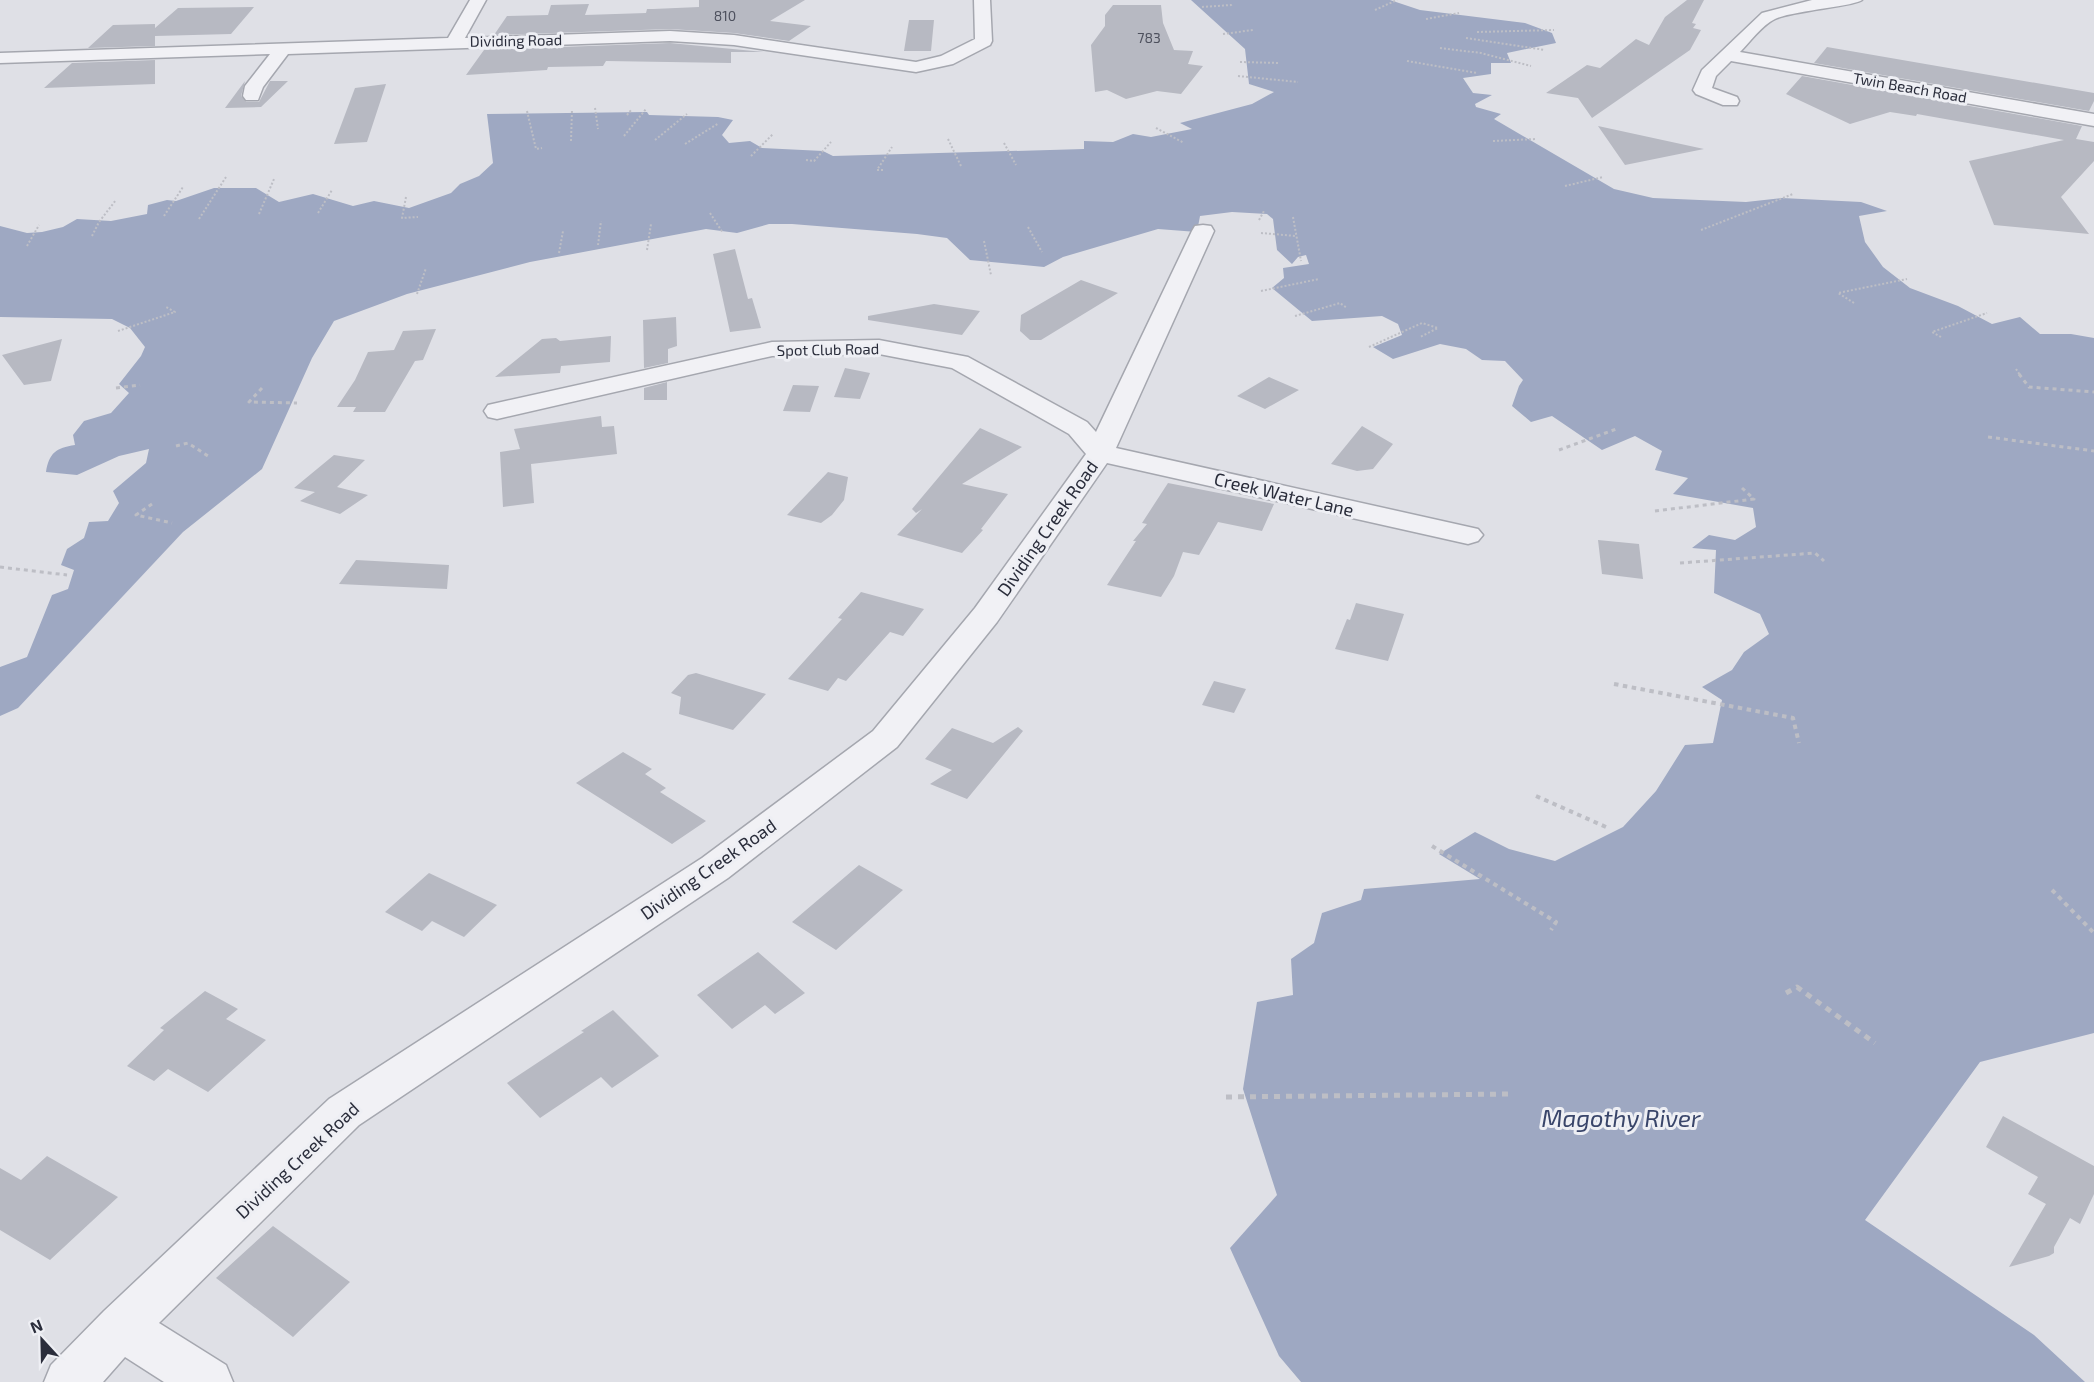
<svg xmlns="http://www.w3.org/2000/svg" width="2094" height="1382" font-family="'Exo 2',sans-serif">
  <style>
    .water { fill: #9ea8c2 }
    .building { fill: #b7b9c2 }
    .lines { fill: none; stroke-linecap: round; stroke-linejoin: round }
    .minor-casing { stroke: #a5a7af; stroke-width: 3 }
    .path-far3 { stroke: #bdbec5; stroke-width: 2; stroke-dasharray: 2 2; stroke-linecap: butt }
    .path-far2 { stroke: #bdbec5; stroke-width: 3; stroke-dasharray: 4 4; stroke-linecap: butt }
    .path-far1 { stroke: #bdbec5; stroke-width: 4; stroke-dasharray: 4.5 4.5; stroke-linecap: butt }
    .path { stroke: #bdbec5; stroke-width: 5; stroke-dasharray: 6 6; stroke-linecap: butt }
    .minor { fill: #f1f1f5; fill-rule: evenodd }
    .labels { text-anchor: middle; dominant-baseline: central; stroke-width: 6; stroke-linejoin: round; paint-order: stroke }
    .far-number-label { font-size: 14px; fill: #4d505d }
    .far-street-label { font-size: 15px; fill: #2a2d3b; stroke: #eeeff4 }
    .street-label { font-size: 18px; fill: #2a2d3b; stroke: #eeeff4 }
    .near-water-label { font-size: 24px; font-style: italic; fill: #39456a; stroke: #eeeff4 }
  </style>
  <rect width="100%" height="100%" fill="#dfe0e6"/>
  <path class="water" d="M1191,0H1390L1420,10L1525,23L1552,33L1556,43L1507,53L1511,63H1491V74L1463,78L1473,93L1492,95L1475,104L1476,107L1501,114L1494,119L1614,189L1653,198L1746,202L1782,198L1861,202L1887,211L1859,216L1865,242L1883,267L1910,288L1958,306L1992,324L2020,317L2040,334H2071L2094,338V1033L1980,1062L1865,1220L2034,1335L2085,1382H1301L1279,1356L1230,1248L1277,1195L1243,1089L1257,1002L1293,995L1291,959L1314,943L1322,913L1361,900L1364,889L1480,879L1439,854L1475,832L1509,849L1555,861L1623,827L1656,791L1685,745L1713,743L1722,700L1702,687L1732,670L1744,652L1769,634L1760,614L1714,593L1716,550L1692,548L1709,535L1735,540L1756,527L1753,508L1673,494L1688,478L1655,470L1662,451L1635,436L1602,450L1552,416L1531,422L1512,406L1519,386L1523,380L1505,361L1482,360L1466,349L1440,344L1393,359L1373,347L1402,335L1398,324L1382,316L1312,321L1272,288L1284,278L1283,268L1309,264L1306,255L1298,257L1292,264L1277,250L1273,219L1267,214L1232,212L1200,216L1197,232L1158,229L1063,257L1044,267L970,260L947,238L917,234L792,224H769L737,233L706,229L530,262L407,294L334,321L312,358L262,469L183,532L18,708L0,716V667L27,657L52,595L68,589L74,570L61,565L67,549L84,538L89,522L108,521L119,503L113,491L146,463L149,449L119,456L77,475L46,472C49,453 56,448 75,445L73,435L84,421L111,413L129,393L119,384L141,356L145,347L130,328L112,319L0,317V226L27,233L42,232L63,227L77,219L111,221L147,214L148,205L167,200L176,201L214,188H256L279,202L313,194L353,206L374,201L409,208L451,193L460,184L479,176L493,163L487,114L647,112L649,115L718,117L733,120L722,135L729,143L750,141L762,148L823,151L833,156L1084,149V141L1113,142L1133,134L1151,137L1192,129L1180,123L1252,104L1274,92L1249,84L1245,49Z"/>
  <path class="building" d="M699,0H805L770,21L811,26L789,41L734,33L670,29L494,35L507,16L548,15L551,5L589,4L585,15L646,13L647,9H653L699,7Z
    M1687,0H1704L1692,23L1696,24L1693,28L1701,30L1690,50L1592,118L1578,98L1546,93L1587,65L1600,68L1636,39L1649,45L1665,17Z
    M1113,5H1161L1163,23L1174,50L1193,51L1188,64L1203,66L1181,94L1157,91L1126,99L1107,90L1095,92L1091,45L1105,26V15Z
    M254,7L231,34L155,36V46L88,48L113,25L155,24V28L178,8Z
    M909,20H934L931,51H904Z
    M670,43L764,52H731V63L606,61L603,66L548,67L547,70L466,75L484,50Z
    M1827,47L2094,93V101L2089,111L1814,63Z
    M155,60V84L44,88L72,63Z
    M1802,76L2082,126L2076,139L2094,142V161L2061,197L2089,234L1994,225L1969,161L2064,140L1917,114L1916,116L1890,112L1850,124L1786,94Z
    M245,81L241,96L246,102H259L270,81H288L261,107L225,108Z
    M386,84L367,142L334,144L355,88Z
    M1598,126L1704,149L1625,165Z
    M735,249L748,299L752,298L761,328L730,332L713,254Z
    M1081,280L1118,293L1041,340H1030L1020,331L1021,315Z
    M934,304L980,311L962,335L868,320V316Z
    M676,317L677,346L668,349V363L644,368L643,320Z
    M436,329L423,360L415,361L385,412H353L356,407H337L355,380L368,352L394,350L403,331Z
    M611,336L610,362L561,366L560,373L495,377L542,339L556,338L560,341Z
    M62,339L51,381L24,385L2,355Z
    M845,368L870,373L860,399L834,397Z
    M1269,377L1299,390L1265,409L1237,396Z
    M667,382V400H644V388Z
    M793,385L819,386L810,412L783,411Z
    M601,416L602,427L614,426L617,454L531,464L534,503L503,507L500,452L520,449L514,429Z
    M1362,426L1393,444L1373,469L1357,471L1331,464Z
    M980,428L1022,447L962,484L1008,494L981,529L983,530L962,553L897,535L922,509L916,513L912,509Z
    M334,455L365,460L337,487L368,495L340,514L300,501L315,492L294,488Z
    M828,472L848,477L844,500L832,515L821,523L787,515Z
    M1168,483L1274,504L1262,531L1218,522L1199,555L1183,552L1174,576L1161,597L1107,585L1136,541H1133L1147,524L1142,523Z
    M1598,540L1639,544L1643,579L1602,574Z
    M356,560L449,565L447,589L339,584Z
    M861,592L924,609L903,636L890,632L846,681L838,678L828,691L788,679L842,619L838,618Z
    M1356,603L1404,614L1388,661L1335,649L1347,619L1350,620Z
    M696,673L766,694L733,730L679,714L681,697L671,693L688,675Z
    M1214,681L1246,689L1234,713L1202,705Z
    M1018,727L1023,731L967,799L930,784L952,770L925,759L952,728L993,743Z
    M623,752L652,769L645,774L666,788L660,792L706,821L672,844L576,783Z
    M859,865L903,890L836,950L792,922Z
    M429,873L497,905L464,937L432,921L422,931L385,912Z
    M758,952L805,993L775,1014L765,1005L732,1029L697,995Z
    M205,991L238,1009L226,1019L266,1040L208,1092L168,1069L154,1081L127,1066L164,1030L160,1028Z
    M613,1010L659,1056L612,1088L601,1077L540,1118L507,1083L584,1032L581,1031Z
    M2003,1116L2094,1166V1194L2080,1224L2070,1218L2054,1247V1253L2049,1256L2009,1267L2046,1204L2028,1194L2038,1177L1986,1147Z
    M47,1156L118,1197L50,1260L0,1230V1168L21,1180Z
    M273,1226L350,1282L293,1337L216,1278Z"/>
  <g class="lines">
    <g class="minor-casing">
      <path id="minor" d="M470,0H486L465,38L670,31L734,35L916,62L941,56L975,39L974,0H990L992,41L990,45L953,64L916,72L734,45L670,41L288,54L263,87L258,100H246L243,96L245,86L270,54L0,63V53L448,38Z
        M1812,0H1862C1856,6 1791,11 1775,19C1762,25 1750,42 1740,52L2094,114V126L1731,61L1716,76L1712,88L1737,97L1739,101L1737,105H1723L1696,94L1693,90L1702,70L1762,13Z
        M1203,225L1211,226L1214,231L1116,448L1478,529L1483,535L1478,541L1468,544L1107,463L997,622L897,747L728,878L359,1125L159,1323L226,1365L233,1382H164L125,1357L103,1382H44L51,1365L104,1311L329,1099L702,858L873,731L975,608L1086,454L1069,434L952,368L879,354L772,356L497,419L488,417L484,411L488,405L772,342L879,340L968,357L1087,422L1096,432L1192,231L1195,226Z"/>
    </g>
    <path class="path-far3" d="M1202,7L1231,5L1232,7
      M1375,10L1397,0
      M1426,19L1459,13
      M1477,32L1554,30
      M1223,34L1253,30
      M1466,38L1545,50
      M1440,48L1481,53L1531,66
      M1407,61L1477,73
      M1240,62L1279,63
      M1238,76L1298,82
      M595,108L598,129
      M527,111L536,149L542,148
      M627,115L632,109
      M1156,128L1184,143
      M624,136L646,109
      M948,139L961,166
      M655,140L687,114
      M571,141L572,110
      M1493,141L1536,139
      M1004,143L1016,165
      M685,144L719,123
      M751,156L773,134
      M806,160L814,161L831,142
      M883,170H877L892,147
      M1565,186L1603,177
      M406,197L402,218L418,217
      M318,213L332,190
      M710,213L723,233
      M259,214L274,179
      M164,216L183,187
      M1293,217L1301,261
      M199,219L226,177
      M1259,220L1264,211
      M1028,227L1042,252
      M1701,230L1793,194
      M1261,233L1296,236
      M92,236L99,222L116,200
      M984,241L991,275
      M598,245L601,221
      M27,246L39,225
      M647,250L651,224
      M559,253L563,231
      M1261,291L1319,279
      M417,294L426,268
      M1854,303L1838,293L1907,279
      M1295,316L1340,303L1347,308
      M118,331L175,312L166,307
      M1941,337L1932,332L1987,313
      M1369,347L1422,323L1438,328L1420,337
      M2016,369L2020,375"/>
    <path class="path-far2" d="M2019,374L2029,387L2094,392
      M116,388L140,385
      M262,388L249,402L297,403
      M1988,437L2094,451
      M176,446L188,443L208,456
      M1559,450L1619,428
      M152,504L136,515L172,523
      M1655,511L1754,499L1742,488
      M1680,563L1815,553L1824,561
      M0,567L67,575"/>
    <path class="path-far1" d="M1614,684L1793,718L1799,743
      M1536,796L1606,827
      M1432,846L1556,922L1551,930
      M2052,890L2094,933"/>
    <path class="path" d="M1786,993L1797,987L1875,1043
      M1226,1097L1511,1094"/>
    <use href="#minor" class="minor"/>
  </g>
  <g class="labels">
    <g class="far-number-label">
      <text x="725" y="15">810</text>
      <text x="1149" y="37">783</text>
    </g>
    <g class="far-street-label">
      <text transform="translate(516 40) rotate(-1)">Dividing Road</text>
      <text transform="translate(1910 87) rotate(10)">Twin Beach Road</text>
      <text transform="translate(828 349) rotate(-1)">Spot Club Road</text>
    </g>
    <g class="street-label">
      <text transform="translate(1284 494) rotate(13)">Creek Water Lane</text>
      <text transform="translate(1047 528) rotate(-55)">Dividing Creek Road</text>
      <text transform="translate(708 869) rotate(-35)">Dividing Creek Road</text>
      <text transform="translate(297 1160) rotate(-43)">Dividing Creek Road</text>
    </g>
    <g class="near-water-label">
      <text x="1621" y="1117">Magothy River</text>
    </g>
  </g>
  <g transform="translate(42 1340) rotate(338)" stroke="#eeeff4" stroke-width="4.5" paint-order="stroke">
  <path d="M0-4.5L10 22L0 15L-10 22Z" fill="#2a2d3b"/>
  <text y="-9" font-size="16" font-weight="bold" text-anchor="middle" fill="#2a2d3b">N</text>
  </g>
</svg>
